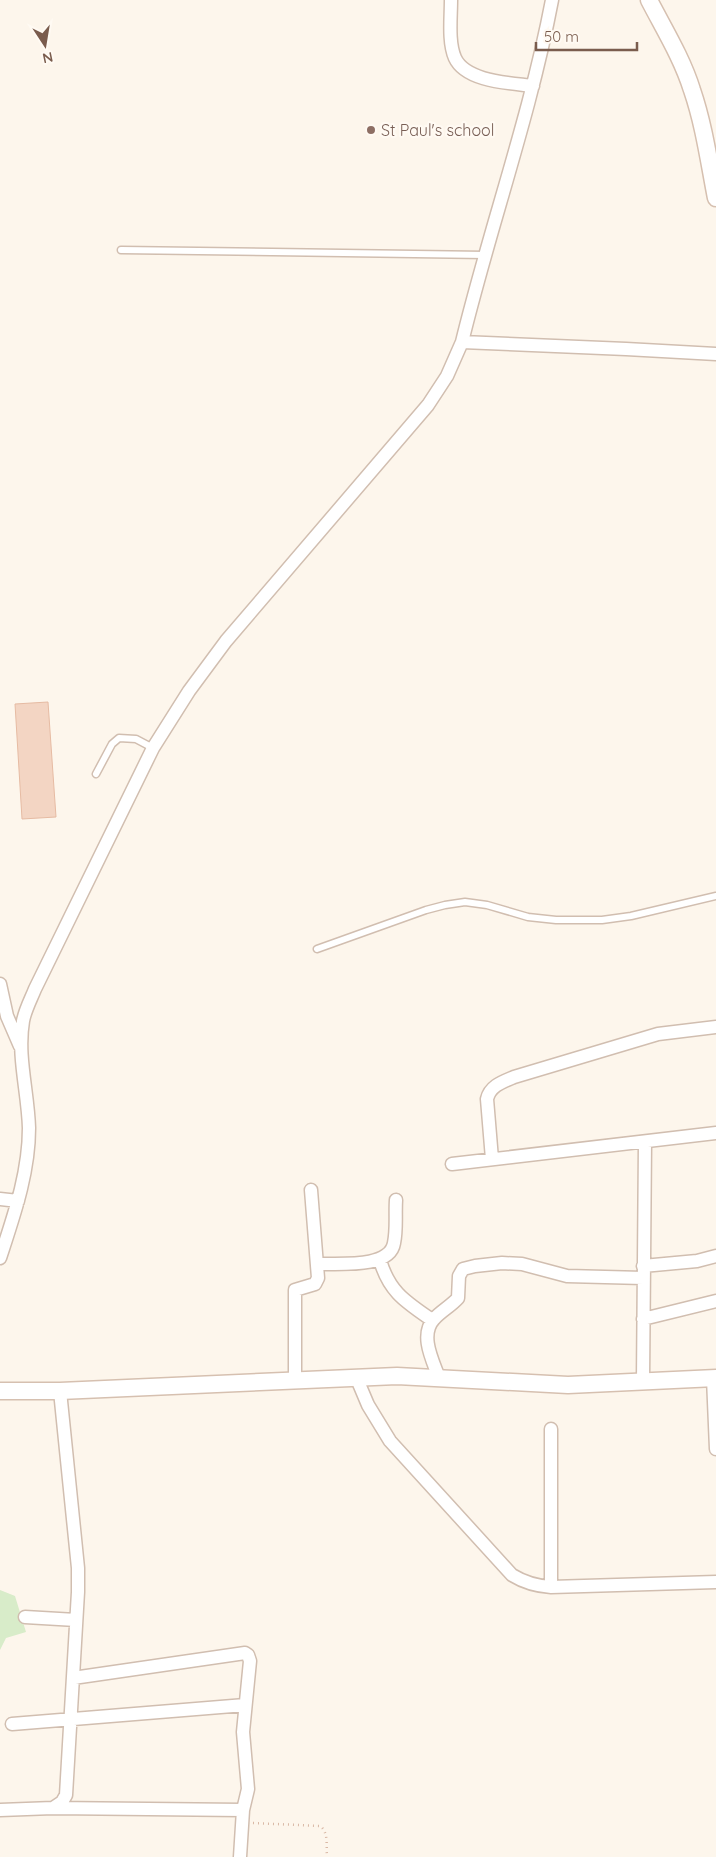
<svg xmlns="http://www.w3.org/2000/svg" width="716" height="1857" font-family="Quicksand,sans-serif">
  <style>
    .green { fill: #d8ecc9 }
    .building { fill: #f3d5c3; stroke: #e6bba3 }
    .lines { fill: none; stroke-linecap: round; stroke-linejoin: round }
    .lane-casing { stroke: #d1beb0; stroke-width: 9 }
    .street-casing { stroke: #d1beb0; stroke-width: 15 }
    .secondary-casing { stroke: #d6c0b0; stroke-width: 19 }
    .path { stroke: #d9b8a5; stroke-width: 2.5; stroke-dasharray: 1 4; stroke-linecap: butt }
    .lane { stroke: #fff; stroke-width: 6 }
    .street { stroke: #fff; stroke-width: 12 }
    .secondary { stroke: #fff; stroke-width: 16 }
    .education-dot { fill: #8d6e63; stroke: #fffaf3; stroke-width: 2 }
    .labels { text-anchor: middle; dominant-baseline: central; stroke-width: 4.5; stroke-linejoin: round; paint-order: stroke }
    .education-label { font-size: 16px; fill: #785e54; stroke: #fffaf3; text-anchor: start }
  </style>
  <rect width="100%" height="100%" fill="#fdf6ec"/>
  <path class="green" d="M0,1590L15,1596L26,1632L6,1638L0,1650Z"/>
  <path class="building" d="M48,702L56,817L22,819L15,704Z"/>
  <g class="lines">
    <g class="lane-casing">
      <path id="lane" d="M121,250L486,255
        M96,774L112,744L119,738L136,739L153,748
        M317,949L426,910L445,905L465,902L487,905L528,917L556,920H602L631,916L716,896"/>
    </g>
    <g class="street-casing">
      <path id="street" d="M451,0C451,18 448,42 455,58C466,82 511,83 533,86
        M462,342L626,349L716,354
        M0,984L7,1016L20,1046
        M492,1159L487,1099C490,1086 502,1082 514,1077L658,1034L716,1027
        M452,1164L716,1133
        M0,1199L18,1201
        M0,1258C14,1215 29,1173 29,1128C28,1092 17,1056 23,1021C25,1010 31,999 35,989L153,748L189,691L226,641L428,405L447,376L462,342C490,227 530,116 552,0
        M380,1260C389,1292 406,1302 432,1320
        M317,1264C337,1263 390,1269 394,1243C397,1229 395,1214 396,1200
        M643,1266L697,1261L716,1256
        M643,1319L716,1301
        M439,1378C433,1361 419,1335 434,1319C441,1311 451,1306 458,1298L459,1276L463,1269L475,1266L502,1263L522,1264L567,1276L643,1278
        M713,1378L716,1449
        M357,1379L368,1405L390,1441L512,1575C525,1583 536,1586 551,1587L716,1582
        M295,1381V1290L315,1284L318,1278L311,1190
        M643,1381L645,1142
        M551,1429V1587
        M25,1617L76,1620
        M73,1678L245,1653L248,1655L250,1661L243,1732L248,1789L243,1810L240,1857
        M12,1724L245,1705
        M53,1808L243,1810
        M0,1810L53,1808L62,1802L66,1795L78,1592V1568L60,1391"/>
    </g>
    <g class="secondary-casing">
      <path id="secondary" d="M649,0C664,29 682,58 692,90C704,125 709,162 716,198
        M0,1391H60L397,1376L568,1385L716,1378"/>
    </g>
    <path class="path" d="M253,1823L320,1826C329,1832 326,1847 327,1857"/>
    <use href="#lane" class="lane"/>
    <use href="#street" class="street"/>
    <use href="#secondary" class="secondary"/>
  </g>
  <circle class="education-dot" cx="371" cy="130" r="5"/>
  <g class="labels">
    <g class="education-label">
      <text x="381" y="130">St Paul's school</text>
    </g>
  </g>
  <g transform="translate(45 45) rotate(168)" stroke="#fffaf3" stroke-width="4" paint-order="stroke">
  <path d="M0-4L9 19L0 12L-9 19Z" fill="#7a5c4d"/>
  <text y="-8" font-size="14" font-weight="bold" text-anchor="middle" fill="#7a5c4d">N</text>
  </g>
  <path d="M536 42v8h101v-8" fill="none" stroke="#7a5c4d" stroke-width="2.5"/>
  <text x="544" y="42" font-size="15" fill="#7a5c4d" stroke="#fffaf3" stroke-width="4" paint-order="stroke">50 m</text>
</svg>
